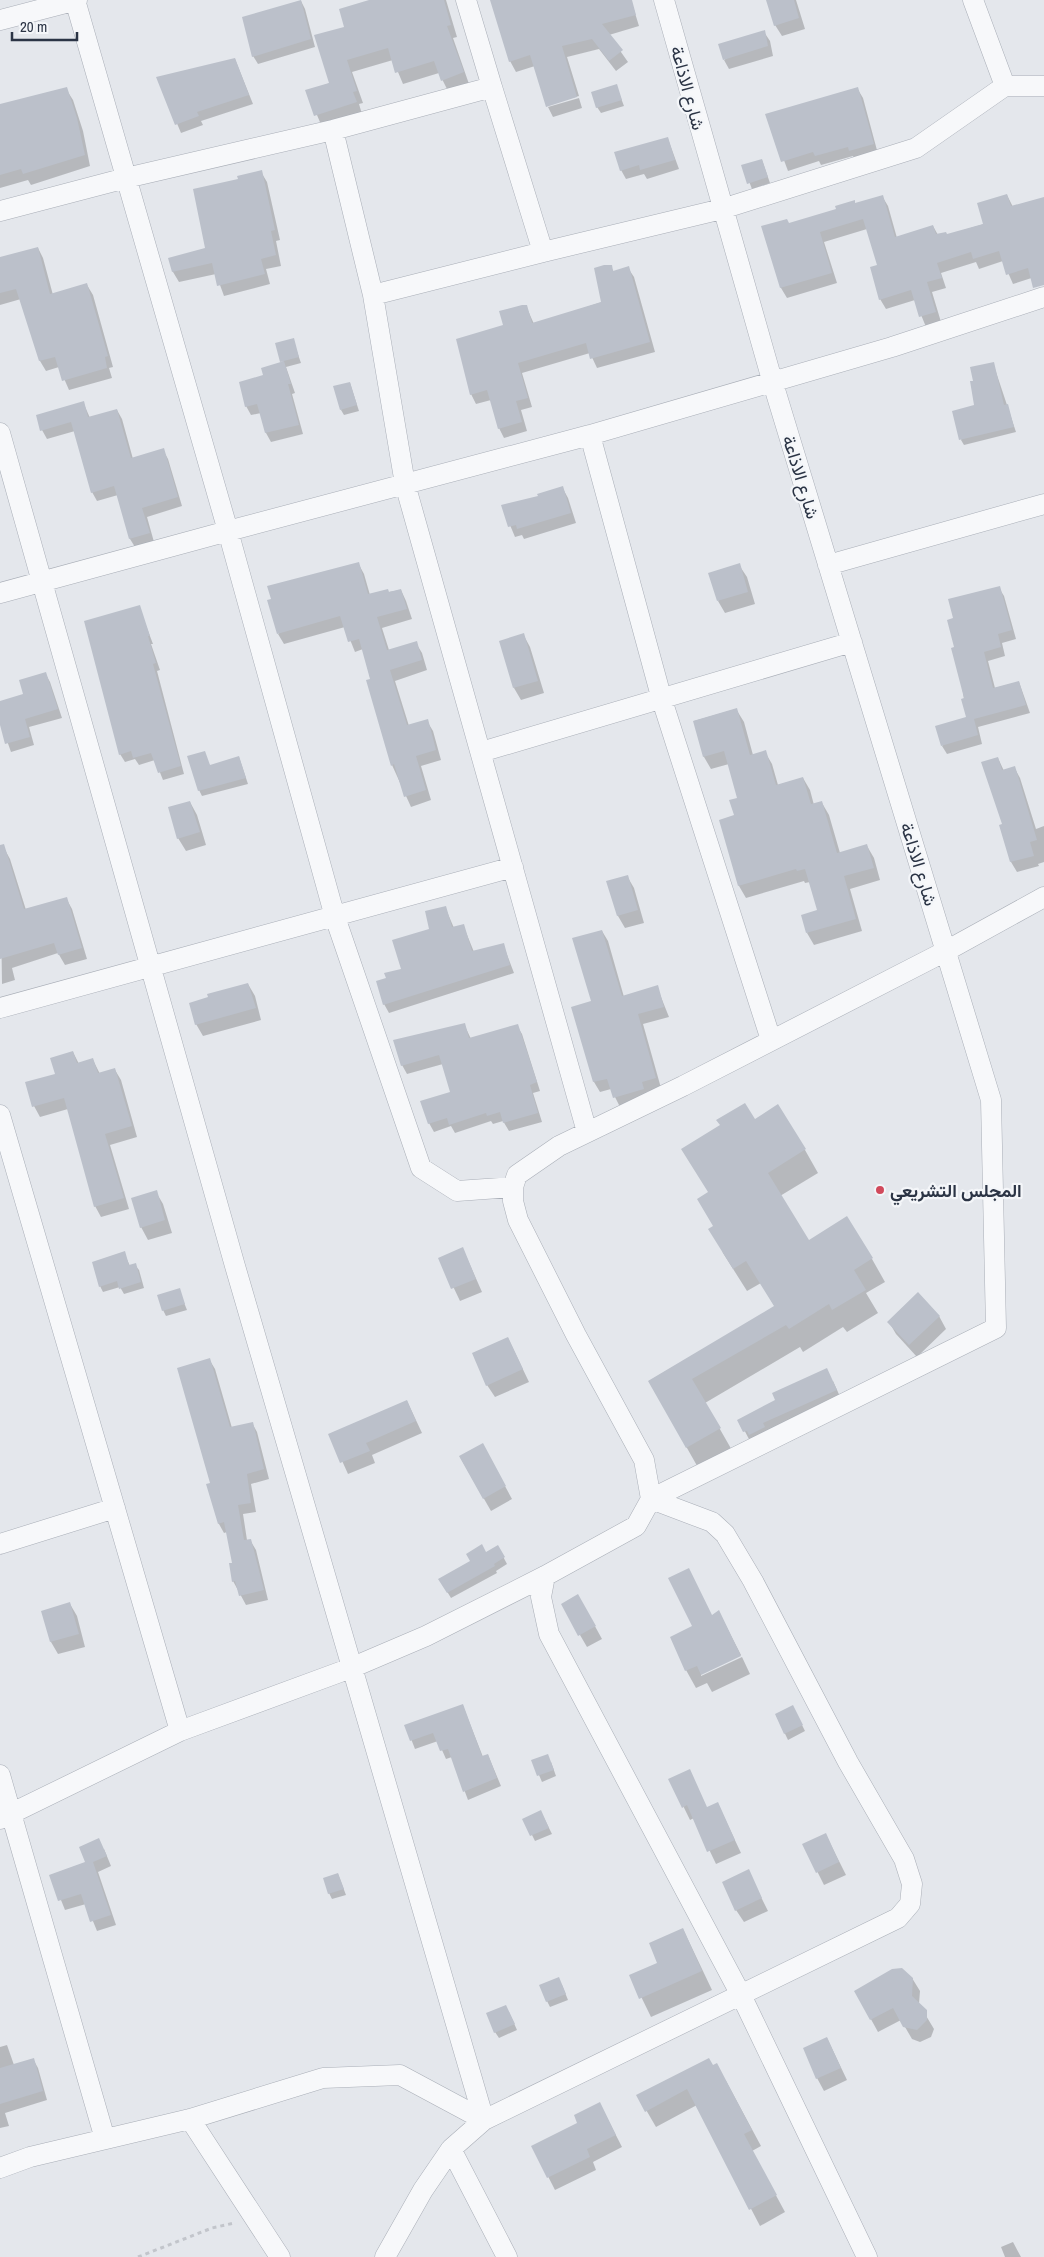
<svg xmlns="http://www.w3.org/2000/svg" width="1044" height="2257" font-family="'Archivo Narrow',Vazirmatn,sans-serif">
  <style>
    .shadow { fill: #0003 }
    .building { fill: #bbc0ca }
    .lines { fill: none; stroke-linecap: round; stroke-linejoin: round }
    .minor-casing { stroke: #a9aeb7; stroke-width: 21 }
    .path { stroke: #c2c5cb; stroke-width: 3; stroke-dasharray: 4 4; stroke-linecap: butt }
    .minor { stroke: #f7f8fa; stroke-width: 20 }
    .poi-dot { fill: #d1495b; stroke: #f4f6f9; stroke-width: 2 }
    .labels { text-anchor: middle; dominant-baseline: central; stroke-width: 4.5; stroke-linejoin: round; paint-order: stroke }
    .street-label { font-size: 18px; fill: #2b3445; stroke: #f4f6f9 }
    .poi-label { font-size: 18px; font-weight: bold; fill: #2b3445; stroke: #f4f6f9; text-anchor: start }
  </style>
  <rect width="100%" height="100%" fill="#e4e7ec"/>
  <path class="shadow" d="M372,0H446L457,37L453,38L469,84L448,91L439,73L403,84L393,60L352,72L363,103L359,104L362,114L322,127L307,91L330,83L345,27Z
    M538,0H631L639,26L609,35L628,62L616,71L599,49L567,57L579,96L547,105V107L535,66L516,72L510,61Z
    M769,0H796L805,29L782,36L775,25Z
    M301,1L305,9L315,47L258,64L253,56Z
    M764,32L770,41L773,56L729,69L724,60Z
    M235,59L253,104L201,121L203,125L181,133L158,78Z
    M616,85L624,106L601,113L597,107Z
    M857,88L863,98L878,154L855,160L853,156L821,165L819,161L788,171L767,115Z
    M66,89L73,100L83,131L90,166L31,185L28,180L0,188V109Z
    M579,98L582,108L553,117L548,107Z
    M668,139L679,169L647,179L644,174L626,179L621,170Z
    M762,160L770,183L752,189L743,166Z
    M261,172L267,182L280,240L276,241L281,266L266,269L270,284L224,296L216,274L179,282L173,272L170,259L207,249L239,180Z
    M1007,195L1013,207L1044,198V274L1013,284L1003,261L979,269L976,262L941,273L946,288L932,292L941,322L926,327L915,300L886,309L880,299L878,265L867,229L824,242L837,283L787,298L781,288L762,227L789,224L882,196L888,206L897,238L933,226L938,235H947L984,224Z
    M38,248L43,258L53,295L87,285L93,295L113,367L109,368L112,378L69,390L59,367L46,371L40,361L21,299L0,305V258Z
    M611,267L614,272L628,268L634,277L655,352L597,368L590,353L522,373L532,407L521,410L527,431L504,438L499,428L491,400L476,404L471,394L505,326L526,306L534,324L602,302Z
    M293,340L301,363L286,367L295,393L292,394L303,434L271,442L266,433L261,413L251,415L246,406L265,376L282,363Z
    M993,363L1016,432L964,445L961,440L975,406V381Z
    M350,383L359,411L344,415L341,410Z
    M83,402L90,418L117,410L122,419L133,459L163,450L168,459L182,506L147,517L154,542L135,547L130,539L118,495L97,501L92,492L75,431L47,439L42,430Z
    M562,487L568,498L576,523L524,539L522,535L515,537L502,506L539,497Z
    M358,563L364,574L370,595L401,590L406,601L412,619L382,628L389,650L416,643L422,653L427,670L395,681L409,726L427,721L433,731L441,760L421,766L431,800L411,807L392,765L363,649L355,652L345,627L284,644L278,634Z
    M739,565L747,577L755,604L725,613L718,601Z
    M999,588L1004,596L1016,639L1002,643L1005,656L988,661L995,688L1019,682L1030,713L978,727L982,744L947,754L942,746L967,718L956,648L955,619Z
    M139,607L153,644H151L160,670L157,671L184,774L163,780L155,760L139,765L135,759L125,762L120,754Z
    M523,634L530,647L544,693L521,700L514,688Z
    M45,673L50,682L62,718L29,727L34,745L11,752L0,721V702L25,695Z
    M736,709L744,722L753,755L765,752L772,764L778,785L803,778L810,790L814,805L822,803L829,815L840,853L867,846L874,858L880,880L850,889L862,931L814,945L807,933L819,911L810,882L805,883L804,881L746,898L739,886L735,816L739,798L729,764L711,769L704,757L694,721Z
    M204,753L210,766L239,757L248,784L202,796L199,790Z
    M998,758L1004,771L1014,767L1020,778L1036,829L1044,826V862L1038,864L1039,866L1017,872L1011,862L1000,826L1004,825Z
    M190,802L197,815L206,845L186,851L178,838Z
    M4,848L10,859L26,910L66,898L72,909L87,959L65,965L58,953L12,968L15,980L2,984L0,849Z
    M627,876L634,888L644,923L625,928L618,916L608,882Z
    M445,907L454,928L463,925L474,952L503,944L514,973L389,1013L384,1004L387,978L402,969Z
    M602,931L608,941L624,997L657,987L669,1017L643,1024L661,1088L647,1092L648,1099L620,1107L611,1089L600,1092L594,1082L573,1008L592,1002Z
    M248,984L255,996L261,1020L203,1036L196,1024Z
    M464,1024L471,1039L517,1026L522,1034L540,1091L533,1093L542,1122L509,1131L503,1121L493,1124L491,1121L455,1133L451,1126L434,1132L429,1123L451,1093L443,1064L407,1074L402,1065Z
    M73,1052L79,1064L93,1060L100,1074L115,1070L121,1080L137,1137L110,1145L129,1209L101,1217L95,1206L68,1109L40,1117L34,1106Z
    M754,1121L805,1150L818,1173L780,1196L809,1242L872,1259L885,1282L866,1293L878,1313L847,1332L843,1327L803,1352L800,1347L705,1403L733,1452L700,1471L649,1381L775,1307L761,1283L747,1291L723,1253L714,1227L709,1193Z
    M156,1192L163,1204L172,1233L148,1240L141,1227Z
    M463,1249L482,1292L460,1301L440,1259Z
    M124,1253L130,1266L135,1265L139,1270L144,1288L124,1294L120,1287L103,1292L100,1286Z
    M179,1290L187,1310L166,1316L163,1310Z
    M939,1316L946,1329L917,1357L896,1334L889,1322Z
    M508,1338L529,1382L495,1397L487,1385Z
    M209,1359L215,1369L232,1428L252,1423L257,1432L269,1479L251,1484L256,1512L243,1514L247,1540H250L256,1550L268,1600L246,1605L233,1581V1564L227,1532L224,1533L219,1524L208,1485L212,1484Z
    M833,1381L842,1401L751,1443L739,1420Z
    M407,1401L422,1433L372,1455L375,1463L348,1474L330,1434Z
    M460,1457H489L512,1499L491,1511Z
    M498,1547L507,1564L496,1571L497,1573L451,1598L440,1580Z
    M70,1604L77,1616L85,1647L58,1654L51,1642L42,1612Z
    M585,1608L602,1639L587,1647L580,1635Z
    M719,1612L741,1655L701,1674V1676L742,1657L750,1674L712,1692L707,1683L696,1688L686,1670L713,1616Z
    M463,1706L483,1757L488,1755L501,1786L468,1800L452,1757L446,1759L438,1741L415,1749L406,1726Z
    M796,1713L805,1731L788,1740L776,1715Z
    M533,1761L551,1762L556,1776L542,1782Z
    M670,1779L708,1809L718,1804L741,1853L716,1864L694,1818L690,1820Z
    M544,1818L552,1834L535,1841L524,1819Z
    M826,1835L846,1875L824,1885L804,1845Z
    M104,1849L111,1866L98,1872L116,1925L97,1931L86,1904L65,1910L51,1875L87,1862Z
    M748,1871L768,1911L744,1922L736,1910Z
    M338,1874L346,1895L332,1899L329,1893Z
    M683,1929L712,1990L651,2017L631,1976L659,1963Z
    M901,1969L912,1978L920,1991L919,2004L934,2029L931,2037L920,2042L912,2039L901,2020L878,2032L856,1992Z
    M562,1985L568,2000L550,2007L547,2001Z
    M509,2012L517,2030L499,2038L495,2032Z
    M827,2038L847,2080L824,2091L817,2078Z
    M7,2045L14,2065L33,2059L38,2068L47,2100L5,2113L9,2126L0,2128V2047Z
    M726,2081L761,2146L752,2151L785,2212L760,2226L697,2105L656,2127L638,2096Z
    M600,2104L622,2147L593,2162L596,2170L555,2190L533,2147L579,2124Z
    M1013,2242L1021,2257H1005L1001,2247Z"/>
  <path class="building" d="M301,0L311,39L252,57L242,17Z
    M369,0H444L451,25L447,26L464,72L441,81L434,61L395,73L388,48L347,60L357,91L353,92L357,102L314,116L305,90L329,83L314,35L344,27L339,9Z
    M490,0H632L636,15L602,24L623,50L609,61L592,39L562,46L577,97L546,107L530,55L509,62Z
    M766,0H794L799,18L774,26Z
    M765,30L768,46L723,60L718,44Z
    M235,58L249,95L197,112L199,116L175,125L156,77Z
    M617,84L622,100L596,108L591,92Z
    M67,87L77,118L85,155L23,174L21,169L0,175V104Z
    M858,87L874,144L849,151L848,147L815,156L813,152L781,162L765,114Z
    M668,137L675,160L640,170L639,165L620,171L614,152Z
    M762,159L768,177L747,184L741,165Z
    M262,170L275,230L271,231L276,255L261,259L265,274L217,286L212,263L172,272L168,258L205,248L193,189L238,179L237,176Z
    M1007,194L1011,206L1044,197V285L1033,288L1028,268L1006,275L999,251L973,259L971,252L937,263L942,278L927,282L936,312L919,317L911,290L879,300L870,267L877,265L863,219L820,232L832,273L780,288L761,226L787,219L789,223L836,209L835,206L855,200V203L883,195L895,237L933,225L936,234L946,232L947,234L983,224L977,203Z
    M38,247L50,294L87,283L108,356L105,357L107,368L62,381L55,357L39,361L16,289L0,293V257Z
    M604,265H612L613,271L629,266L650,342L590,359L586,343L518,363L528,398L516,401L522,422L498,429L487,390L470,395L456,339L503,325L499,311L522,305H527L532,323L601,302L594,268Z
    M294,338L299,357L280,362L275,343Z
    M284,361L291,384H288L299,425L265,433L257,404L245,407L239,382L263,375L261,368Z
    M994,362L1004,405L1008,404L1014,427L959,440L952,411L974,405L970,381H973L970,367Z
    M350,382L357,405L340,410L333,386Z
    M84,401L88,417L117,409L131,458L164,448L178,497L142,508L150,533L129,539L114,486L91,493L71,422L40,431L36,415Z
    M563,486L571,513L517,529L516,525L508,527L501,505L538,496L537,494Z
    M359,562L368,594L388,589L389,592L401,589L407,609L377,617L387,650L417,641L422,660L390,670L407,725L428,719L436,750L416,756L426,790L404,797L394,764L391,766L366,680L370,679L359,639L348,642L340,616L277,634L267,600L271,599L267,586Z
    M740,563L748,592L717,601L708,573Z
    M1000,586L1012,630L998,634L1001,647L984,652L993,688L1019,681L1026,705L974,719L978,735L941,746L935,726L966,717L961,699L964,698L951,648L954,647L947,620L953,618L948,599Z
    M140,605L150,636H148L156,663L153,664L181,766L158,773L151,753L133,758L131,751L119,755L84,621Z
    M524,633L538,681L513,688L499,641Z
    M46,672L58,709L25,719L30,737L5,744L0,725V701L23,694L19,680Z
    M737,708L750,755L766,750L776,785L803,777L811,804L822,801L837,853L867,844L874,868L844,876L856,919L806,933L801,915L817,910L805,869L797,871L796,869L738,886L719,820L734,815L729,800L737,798L724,751L703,757L693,721Z
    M205,751L210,765L239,756L246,778L198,791L187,756Z
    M998,757L1002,770L1015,766L1037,840L1030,842L1034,856L1010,862L999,825L1002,824L981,762Z
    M190,801L200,832L177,839L168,807Z
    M4,844L24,909L67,897L82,948L58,955L54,943L0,959V845Z
    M628,875L638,910L617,916L606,881Z
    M446,906L452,927L464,924L472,951L504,943L510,965L383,1005L376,981L386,978L384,973L401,969L392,940L429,929L425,911Z
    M602,930L622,996L658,985L664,1007L638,1014L656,1078L642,1082L644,1089L613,1098L607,1079L593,1082L571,1007L591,1001L572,938Z
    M248,983L256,1008L195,1025L189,1003L208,997L207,994Z
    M465,1023L469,1038L518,1024L537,1082L530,1085L538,1113L503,1123L500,1112L487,1116L486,1113L449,1125L447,1118L428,1124L420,1101L450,1092L439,1055L401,1066L393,1040Z
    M73,1051L77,1063L93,1058L98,1073L115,1068L132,1126L105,1134L124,1198L94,1207L64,1098L32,1107L25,1082L55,1074L50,1058Z
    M745,1103L755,1119L778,1104L806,1149L768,1173L809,1240L847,1216L873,1258L854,1270L866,1290L832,1310L829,1304L789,1329L786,1325L692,1379L721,1428L686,1448L648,1381L774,1306L746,1261L733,1269L708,1229L713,1226L697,1199L708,1192L681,1149L720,1125L716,1120Z
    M157,1190L165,1220L140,1228L131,1198Z
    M463,1247L476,1279L451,1289L438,1258Z
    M125,1251L129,1265L136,1263L141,1282L119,1289L117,1281L99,1287L92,1262Z
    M180,1288L185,1304L162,1311L157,1295Z
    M918,1292L940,1316L909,1345L887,1322Z
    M508,1337L523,1369L486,1386L472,1353Z
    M210,1358L230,1427L253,1422L264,1469L247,1474L251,1503L238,1505L244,1540L251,1539L264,1590L239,1596L235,1581L232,1582L229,1563H232L224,1522L218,1524L206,1484L210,1483L177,1368Z
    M827,1368L837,1390L763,1423L765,1427L749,1435L747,1431L743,1432L737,1420L775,1400L772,1393Z
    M407,1400L416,1421L366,1443L370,1451L340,1463L328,1434Z
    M483,1443L506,1486L483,1499L459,1456Z
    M482,1544L486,1552L498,1545L505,1557L494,1564L495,1566L447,1593L438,1579L470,1561L466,1554Z
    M689,1568L712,1615L719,1610L741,1656L701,1675L697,1666L685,1671L670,1637L692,1626L668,1578Z
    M578,1594L596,1626L578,1636L561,1604Z
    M70,1602L79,1634L50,1642L41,1611Z
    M463,1704L482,1756L488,1754L497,1778L463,1792L448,1749L440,1751L433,1733L410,1741L404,1725Z
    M793,1705L803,1725L784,1734L775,1714Z
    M548,1754L554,1770L537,1776L531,1760Z
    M690,1769L707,1807L718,1802L735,1840L707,1852L687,1805L682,1808L668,1779Z
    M541,1810L549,1828L530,1836L522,1819Z
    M826,1833L839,1862L816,1873L802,1844Z
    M99,1838L107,1856L93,1862L111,1915L90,1922L81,1894L58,1901L49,1875L85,1862L79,1847Z
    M749,1869L762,1898L735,1911L722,1882Z
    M338,1873L344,1889L328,1894L323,1878Z
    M683,1928L702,1971L639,1999L629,1975L657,1963L649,1943Z
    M902,1968L913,1978L912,1996L927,2010V2020L917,2030L903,2027L893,2008L870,2020L854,1991L892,1969Z
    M559,1977L566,1994L546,2002L539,1985Z
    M506,2005L515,2024L494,2033L486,2013Z
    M827,2037L841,2068L816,2079L803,2048Z
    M34,2058L43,2091L0,2104V2068Z
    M709,2058L713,2065L717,2063L752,2130L744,2134L777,2195L749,2210L687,2089L645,2112L636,2095Z
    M600,2102L616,2135L587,2149L590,2157L547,2178L531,2146L577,2123L574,2115Z"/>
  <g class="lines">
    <g class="minor-casing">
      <path id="minor" d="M75,0L228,531L590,435L892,347L1044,297
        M973,0L1005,86
        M0,20L77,0
        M492,87L543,252L722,209L916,148L1005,86H1044
        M333,130L373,295L405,484L587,1132
        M0,211L126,178L333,130L492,87L466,0
        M373,295L543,252
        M0,433L235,1266L484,2120L451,2149L507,2257
        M590,435L662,700L771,1040
        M828,565L1044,504
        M0,593L228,531L335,917L421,1168L457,1191L513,1187
        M481,752L852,642
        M0,1008L513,867
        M0,1115L180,1731
        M651,1499L644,1460L576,1335L518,1220L513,1201V1187L517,1175L559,1146L683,1086L946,951L1044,897
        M0,1544L115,1508
        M545,1576L541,1597L549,1634L741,1995L867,2257
        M0,1775L105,2139
        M0,1819L180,1731L351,1668L426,1636L545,1576L636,1526L651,1499L996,1328L991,1100L772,380L664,0
        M190,2119L280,2257
        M0,2168L30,2157L190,2119L323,2078L400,2075L484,2120L898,1918L910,1904L912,1884L904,1859L848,1762L753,1581L725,1534L712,1522L651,1499
        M385,2257L423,2190L451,2149"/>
    </g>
    <path class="path" d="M138,2257L212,2228L234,2223"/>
    <use href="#minor" class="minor"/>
  </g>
  <circle class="poi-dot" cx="880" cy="1190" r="5"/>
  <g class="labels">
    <g class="street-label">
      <text transform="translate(688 88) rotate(75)">شارع الاذاعة</text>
      <text transform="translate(801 477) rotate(73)">شارع الاذاعة</text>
      <text transform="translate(919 864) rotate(73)">شارع الاذاعة</text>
    </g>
    <g class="poi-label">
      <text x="890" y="1190">المجلس التشريعي</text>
    </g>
  </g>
  <path d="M12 32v8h65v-8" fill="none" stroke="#2b3445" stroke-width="2.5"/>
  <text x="20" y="32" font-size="15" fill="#2b3445" stroke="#f4f6f9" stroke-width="4" paint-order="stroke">20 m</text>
</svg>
